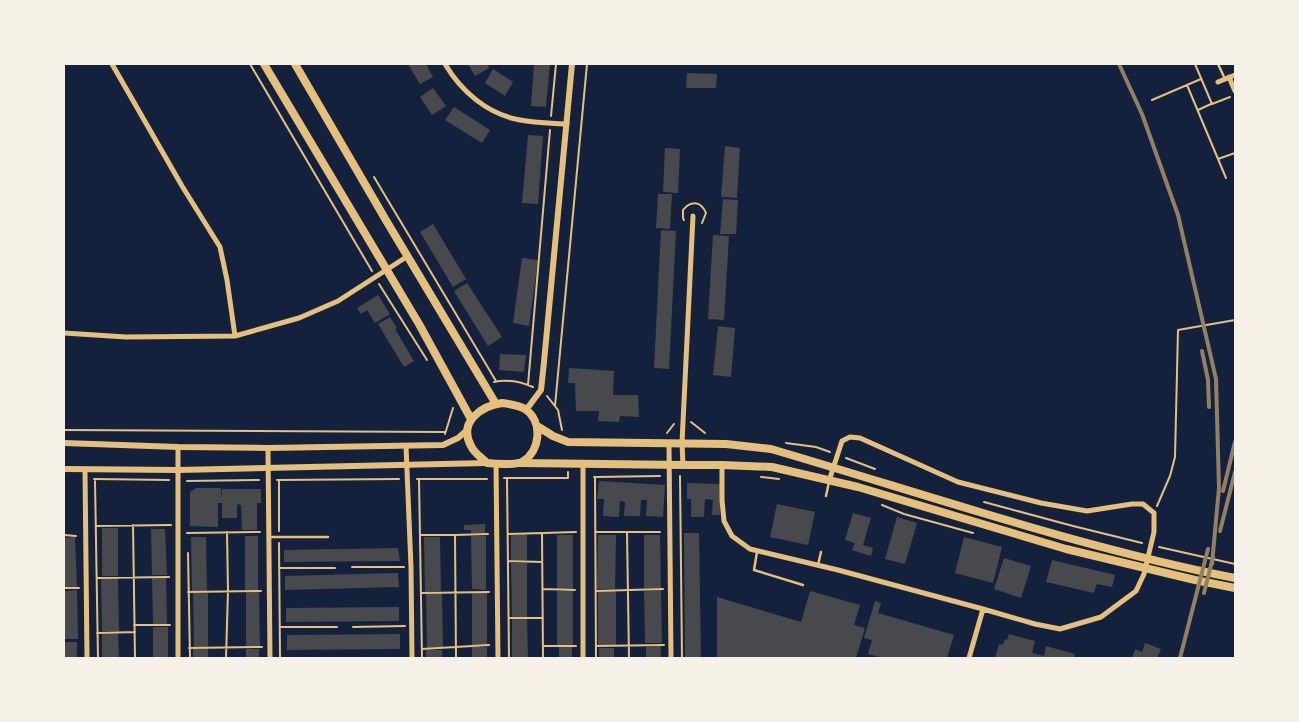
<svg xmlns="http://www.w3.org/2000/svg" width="1299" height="722" font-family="Signika,sans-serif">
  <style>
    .building { fill: #48494c }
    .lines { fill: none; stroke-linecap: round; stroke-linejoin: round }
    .path { stroke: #e5c07b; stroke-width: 2 }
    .service { stroke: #e5c07b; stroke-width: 2.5 }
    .minor { stroke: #e5c07b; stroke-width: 5 }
    .tertiary { stroke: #e5c07b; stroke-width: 6 }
    .primary { stroke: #e5c07b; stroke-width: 8 }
    .rail { stroke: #918062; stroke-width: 4 }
  </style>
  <rect width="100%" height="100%" fill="#14213d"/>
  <path class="building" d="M408,64H426L433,77L420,84Z
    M468,64H487L489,68L475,76Z
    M534,64H550L546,107L531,106Z
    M493,69L513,82L505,96L485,83Z
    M687,73L717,74L716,88H686Z
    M433,88L446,106L432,115L420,97Z
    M454,107L490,130L482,143L445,120Z
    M528,135L543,136L538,204L522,203Z
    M725,146L740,148L737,198L721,197Z
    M665,148L680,149L678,193L663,192Z
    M658,194H672L670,229L656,228Z
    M723,199L738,200L736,234H720Z
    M433,224L466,279L453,287L420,232Z
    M661,230L676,231L669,369L654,368Z
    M713,235L729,236L724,320L708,319Z
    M522,258L538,260L529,326L513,323Z
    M467,283L502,337L488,346L454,291Z
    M378,295L390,314L375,323L367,310L361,314L357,308Z
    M390,317L397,328L395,329L414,361L404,367L378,324Z
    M718,326L735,328L731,377L713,375Z
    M500,354L526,355L524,372L499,370Z
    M569,368L614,371L613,395H638L639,417L620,416L619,422L598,421L599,411H576L575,383H568Z
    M599,481L665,485L663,517L646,516L647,500H641L640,516H624L625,502L620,501L619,517L603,516L604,499H597Z
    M687,483L721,484L720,515H712L713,500L705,499L704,517H691V499H687Z
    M196,488H221V499L222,489H261V503H257V530H242L241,505L237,504V518H222V503H218V527L190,526V492Z
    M777,504L815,512L808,545L770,537Z
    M853,513L871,518L863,545L873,548L871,556L852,550L855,543L845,540Z
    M897,517L917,523L905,564L885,559Z
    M485,524V533H471V530H464V525Z
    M102,528H118V576H102Z
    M151,529H165L167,575H152Z
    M511,533H527V560H511Z
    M684,533H699L701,658H685Z
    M557,535H573V589H557Z
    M598,535H616L615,589H597Z
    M644,535H660L661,588H644Z
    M245,536H258V590H245Z
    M471,536H486V590L472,589Z
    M75,537L77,587L64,588V538Z
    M191,537H206L207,591H192Z
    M424,537H440L441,591L425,592Z
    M964,537L1002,547L993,583L955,573Z
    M398,548L400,561L284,562V550Z
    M1004,558L1031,566L1021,598L994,589Z
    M1052,560L1115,575L1112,587L1097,584L1094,593L1046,582Z
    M511,563H527V617H512Z
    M398,573L399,587L285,590V576Z
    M152,577H166L167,624H153Z
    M118,578L119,631H102L101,579Z
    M77,590L78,639H64V591Z
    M661,590L662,643H645L644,591Z
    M557,591H573V645H557Z
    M598,591H616V645H598Z
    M810,591L860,605L854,625L865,628L856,658H717V597L801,622Z
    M246,592H259L260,646H246Z
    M472,592H487V645H472Z
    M193,593H208V647H194Z
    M442,593L443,648H427L426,594Z
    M875,601L881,603L878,613L954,635L947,658H883L868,654L872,640L864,638Z
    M399,607V621L286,622V608Z
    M527,618L528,658H512V619Z
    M153,627H168V658H153Z
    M118,633L119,658H102V634Z
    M400,634V649L287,650V635Z
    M1009,634L1035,641L1032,653L1044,656L1046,646L1075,654L1074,658H995L999,644L1003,645L1005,639L1007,640Z
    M64,642H77V658H64Z
    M1145,643L1161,649L1157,658H1132L1135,649L1142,652Z
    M572,646V658H559V647Z
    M661,646V658H646V647Z
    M472,647H487V658H472Z
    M193,648H208V658H193Z
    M599,648H614V658H599Z
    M246,649H259V658H246Z
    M426,650H442V658H426Z"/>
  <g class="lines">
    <path class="path" d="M250,64L372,271
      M1195,64L1212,104L1230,97
      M1187,85L1226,178
      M1152,100L1201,79
      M1198,110L1211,104
      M551,116L556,64
      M1218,159L1235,153
      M374,177L496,381
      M684,220L683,218V210C691,200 701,201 706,213L702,223
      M379,284L427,360
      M494,382C507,379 521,382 533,387
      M528,385L550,130
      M547,396L558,410L562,430
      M555,406L587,64
      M691,422L705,433
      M64,430L445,432
      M667,433L674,424
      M445,434L453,408
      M786,443L816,447L830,452
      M846,458L875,469
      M680,476L682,658
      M594,477H595L596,658
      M595,477L660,476
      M761,477L779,479
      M504,478H568V472
      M507,478L509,658
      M94,479L169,480
      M417,479H487
      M419,479L422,658
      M277,480L399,479
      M95,481L98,658
      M187,481L259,480
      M279,481V531
      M984,502L1073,526L1142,543
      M882,505L904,514L973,533
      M1157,506L1170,476L1175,457L1178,330L1235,320
      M133,525L135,658
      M96,526L171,525
      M595,532H660
      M627,532L629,658
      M187,533L260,532
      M543,533L576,532
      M508,534L542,533L543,658
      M64,535L76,536
      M421,535H455L456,658
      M455,535L488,534
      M279,543L280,658
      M1159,547L1235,564
      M188,553L190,658
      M508,561L542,562
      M352,567H404
      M279,568H335
      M97,578L169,577
      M64,588H79
      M543,589L575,590
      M596,591L663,589
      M188,592L261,591
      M421,593L489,592
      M509,618H543
      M134,625H170
      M280,627H337
      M353,627L405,626
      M97,633L135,632
      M543,646H576
      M596,646L664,645
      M189,648L262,647
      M422,649L489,645
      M226,658L228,591L227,532"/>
    <path class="service" d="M1218,64L1225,79
      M826,496L829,482
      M270,537H328
      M757,552L754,570L803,585
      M818,565L821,552"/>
    <path class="minor" d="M112,64L182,186L220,247L227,280L235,336
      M445,64C461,91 487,114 520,120C535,123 551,123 567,124
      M1229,77L1235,91
      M1218,82L1235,75
      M64,333L126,337L235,336L299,318L338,301L408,256
      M669,443L671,658
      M406,446L411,567L412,658
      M178,447V658
      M268,448L270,658
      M496,464L498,658
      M683,465L682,443L693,216
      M722,465V500L724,521L732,536L750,549L838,570L983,609L1035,624L1060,629L1101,617L1136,591L1144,574L1154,532V513L1143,504H1132L1087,511L1041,503L958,482L860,438L850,437L842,441L829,481
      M85,470L87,658
      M583,658V463
      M969,658L983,609"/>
    <path class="tertiary" d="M526,410L541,390L544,362L572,64
      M64,443L178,447L268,448L443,445L458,438L467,430
      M64,469L178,470L487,463"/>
    <path class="primary" d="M264,64L419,324L471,419
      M295,64L387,222L496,404
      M502,403C510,404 518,405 525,409C543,421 541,451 522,462C516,465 496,464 487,463C482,458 474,453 471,446C458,422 481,406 502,403Z
      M537,426L553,436L568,442L726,444L771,449C925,494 1078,547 1235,578
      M521,463L683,465H722L772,467L858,487L1066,549L1195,580L1235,588"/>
    <path class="rail" d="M1119,64L1142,114L1178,215L1216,379L1219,488L1212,564
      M1202,351L1208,380L1209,407
      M1223,491L1235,442
      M1220,531L1235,472
      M1204,593L1213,557
      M1180,658L1208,549"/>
  </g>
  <rect width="1299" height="722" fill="none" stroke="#f6f1e7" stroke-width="130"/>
</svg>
